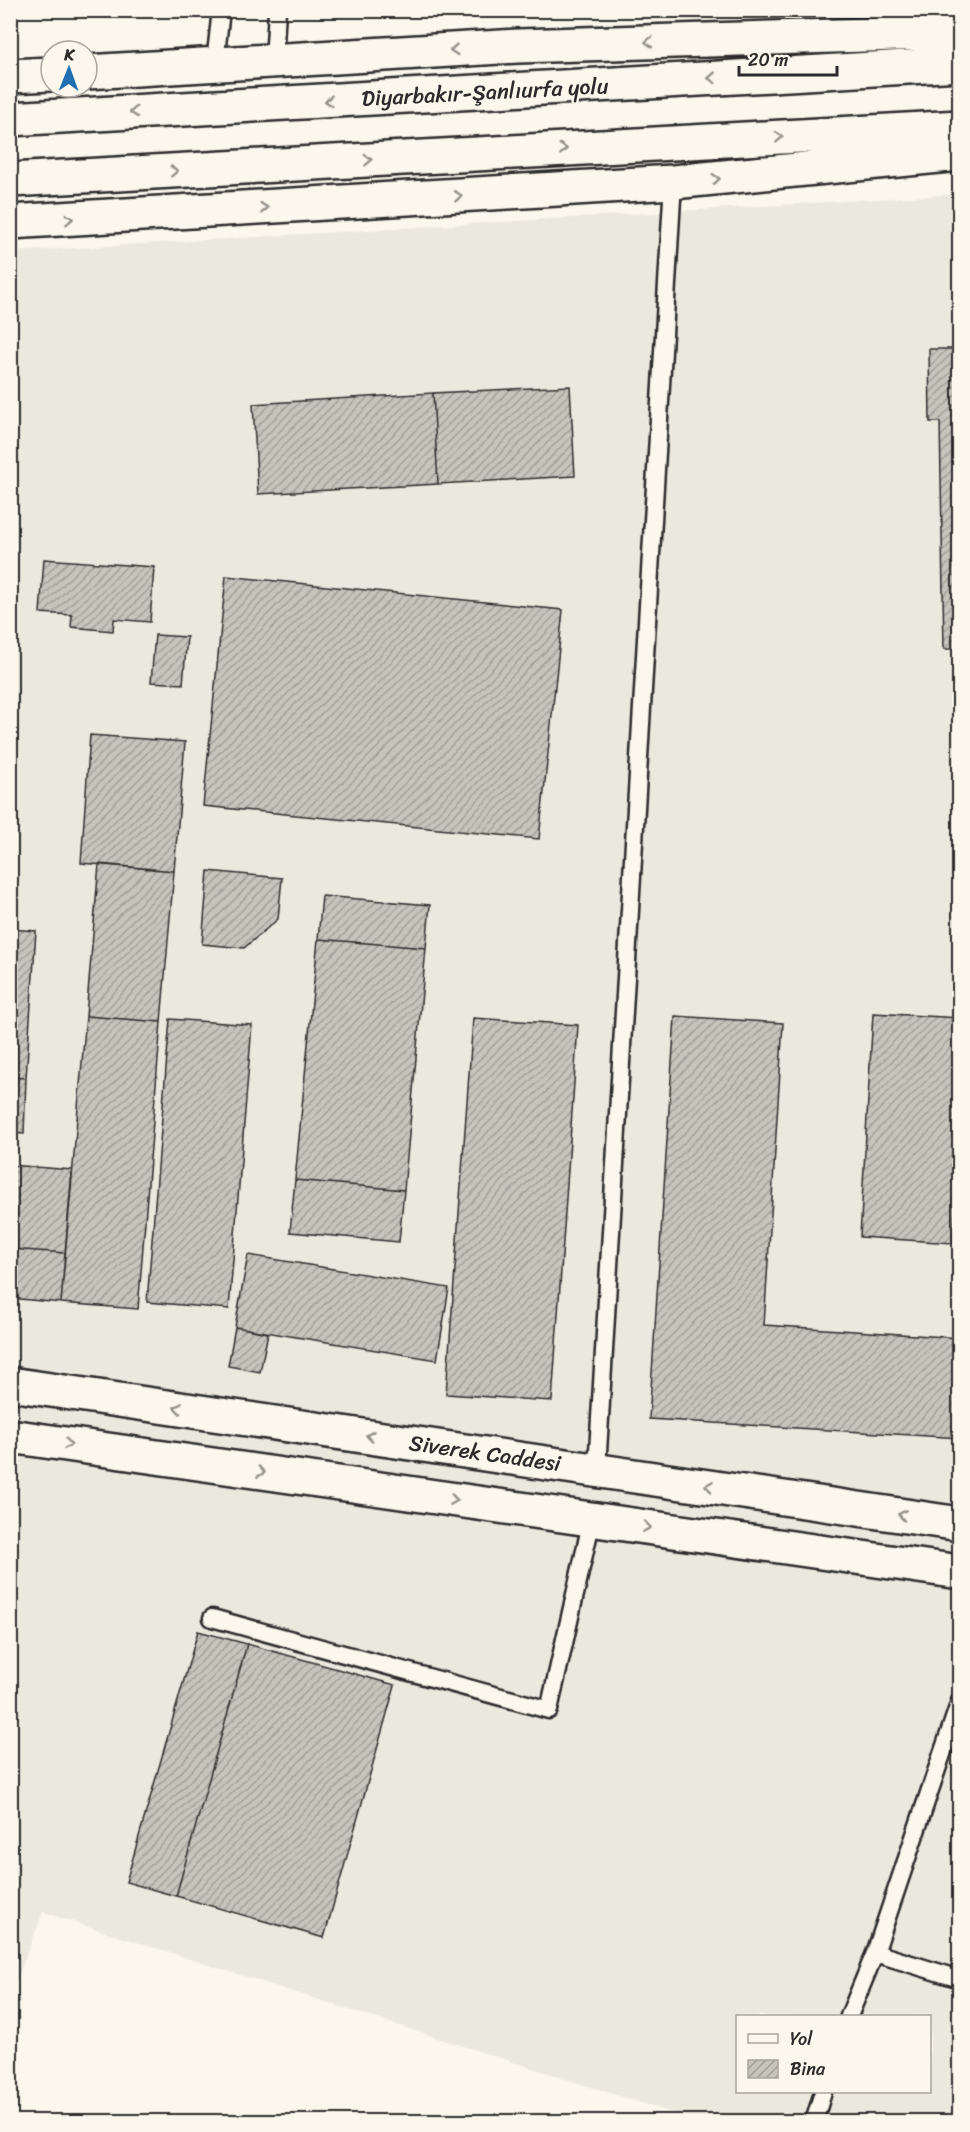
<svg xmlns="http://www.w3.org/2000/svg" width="970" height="2132" font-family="Sriracha,sans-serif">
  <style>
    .built { fill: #ebe8de; fill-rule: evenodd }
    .building { fill: url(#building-hatch); stroke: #2b2b2b; stroke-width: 1.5 }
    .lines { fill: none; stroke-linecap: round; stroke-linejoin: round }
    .lane-casing { stroke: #2b2b2b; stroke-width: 21 }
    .primary-casing { stroke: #2b2b2b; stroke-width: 38 }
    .highway-casing { stroke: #2b2b2b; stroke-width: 38 }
    .lane { stroke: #fbf7ec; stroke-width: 16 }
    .primary { stroke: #fbf7ec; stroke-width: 33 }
    .highway { stroke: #fbf7ec; stroke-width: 33 }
    .oneway { stroke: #93918c }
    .labels { text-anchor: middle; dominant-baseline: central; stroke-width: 4.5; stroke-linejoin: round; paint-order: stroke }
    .street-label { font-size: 22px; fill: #2b2b2b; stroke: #fbf7ec }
  </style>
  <defs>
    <pattern id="building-hatch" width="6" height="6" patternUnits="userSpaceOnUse" patternTransform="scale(1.5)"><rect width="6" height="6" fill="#c7c4bc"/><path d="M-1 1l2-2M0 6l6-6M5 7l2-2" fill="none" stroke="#a29f99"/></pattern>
  </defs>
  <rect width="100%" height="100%" fill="#fbf7ec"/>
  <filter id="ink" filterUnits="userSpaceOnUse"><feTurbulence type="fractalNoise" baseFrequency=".0167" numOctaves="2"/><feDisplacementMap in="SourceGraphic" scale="12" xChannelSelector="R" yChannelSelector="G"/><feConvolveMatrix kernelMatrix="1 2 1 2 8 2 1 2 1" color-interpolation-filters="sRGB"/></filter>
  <g filter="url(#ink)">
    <path class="built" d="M959,194V2121H698L43,1912L11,1995V252ZM738,2016H930V2092H738Z"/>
    <path class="building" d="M929,349H960V649H944L940,422H930Z
      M570,386L575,476L438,484L433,393Z
      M433,393L438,484L258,494L253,404Z
      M44,559L154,567L150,622L114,619L113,631L71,627L72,615L40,613Z
      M226,576L563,610L539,839L203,806Z
      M155,635L187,637L183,684L151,682Z
      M90,735L185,742L174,871L81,863Z
      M99,864L174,871L161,1022L86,1016Z
      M208,871L282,878L278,919L244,948L202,944Z
      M322,896L430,905L426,948L318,939Z
      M10,929L36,931L26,1078L10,1077Z
      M318,939L426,948L404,1190L295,1180Z
      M873,1013L960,1018V1136L953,1243L860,1237Z
      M86,1016L161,1022L138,1309L61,1303Z
      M675,1016L783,1023L764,1325L960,1338V1438L649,1419Z
      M473,1018L578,1025L552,1401L446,1394Z
      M170,1019L252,1025L229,1309L147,1302Z
      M10,1077L26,1078L24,1134L10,1133Z
      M10,1165L72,1170L65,1253L10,1249Z
      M295,1180L404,1190L399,1242L290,1232Z
      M10,1249L65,1253L61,1303L10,1298Z
      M248,1255L449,1288L437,1360L235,1327Z
      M235,1327L268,1333L260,1372L228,1366Z
      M198,1631L247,1644L176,1896L126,1882Z
      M247,1644L395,1685L324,1938L176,1896Z"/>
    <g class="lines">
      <g class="lane-casing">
        <path id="lane" d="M274,61L277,10
          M215,63L221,10
          M597,1469L673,182
          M212,1618L549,1710L592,1519
          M960,1701L875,1953L960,1979
          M849,2016L875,1953
          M814,2122L823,2092"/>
      </g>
      <g class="primary-casing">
        <path id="primary" d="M10,1384L960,1524
          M10,1436L960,1572"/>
      </g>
      <g class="highway-casing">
        <path id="highway" d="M87,72L518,46L960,32
          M10,76L51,74
          M10,119L960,64
          M10,180L960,127
          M10,222L673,182L960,154"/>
      </g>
      <use href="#lane" class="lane"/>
      <use href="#primary" class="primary"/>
      <use href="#highway" class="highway"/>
    </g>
    <defs><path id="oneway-chevron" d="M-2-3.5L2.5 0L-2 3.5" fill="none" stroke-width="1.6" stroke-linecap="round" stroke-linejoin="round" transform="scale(1.5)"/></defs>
    <g class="oneway">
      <use href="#oneway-chevron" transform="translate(649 42) rotate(178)"/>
      <use href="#oneway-chevron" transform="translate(454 50) rotate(176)"/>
      <use href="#oneway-chevron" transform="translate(712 78) rotate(177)"/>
      <use href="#oneway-chevron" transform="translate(329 101) rotate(177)"/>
      <use href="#oneway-chevron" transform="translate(134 112) rotate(177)"/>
      <use href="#oneway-chevron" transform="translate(779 137) rotate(-3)"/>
      <use href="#oneway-chevron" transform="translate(563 149) rotate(-3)"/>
      <use href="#oneway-chevron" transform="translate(368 160) rotate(-3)"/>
      <use href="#oneway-chevron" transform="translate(174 171) rotate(-3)"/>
      <use href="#oneway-chevron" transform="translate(716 179) rotate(-5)"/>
      <use href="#oneway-chevron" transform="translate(458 196) rotate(-4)"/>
      <use href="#oneway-chevron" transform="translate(264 208) rotate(-4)"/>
      <use href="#oneway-chevron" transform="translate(69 219) rotate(-3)"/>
      <use href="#oneway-chevron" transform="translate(178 1408) rotate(-172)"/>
      <use href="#oneway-chevron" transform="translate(370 1436) rotate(-172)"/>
      <use href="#oneway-chevron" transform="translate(68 1444) rotate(8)"/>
      <use href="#oneway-chevron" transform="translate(261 1472) rotate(8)"/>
      <use href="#oneway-chevron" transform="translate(709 1486) rotate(-172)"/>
      <use href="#oneway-chevron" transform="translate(454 1500) rotate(8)"/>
      <use href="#oneway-chevron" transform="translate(902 1515) rotate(-171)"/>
      <use href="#oneway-chevron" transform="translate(647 1527) rotate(8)"/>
    </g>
  </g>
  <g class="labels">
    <g class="street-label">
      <text transform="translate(485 92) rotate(-3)">Diyarbakır-Şanlıurfa yolu</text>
      <text transform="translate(485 1453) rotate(8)">Siverek Caddesi</text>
    </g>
  </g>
  <rect width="970" height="2132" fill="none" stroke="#fbf7ec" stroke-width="36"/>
  <rect x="18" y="18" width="934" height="2096" fill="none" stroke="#2b2b2b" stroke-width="2" filter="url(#ink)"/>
  <rect x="736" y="2015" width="195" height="78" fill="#fbf7ec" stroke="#a8a59f" stroke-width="1.5"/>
  <rect x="748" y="2034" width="30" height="9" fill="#fbf7ec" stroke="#a8a59f" stroke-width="1.5"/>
  <text x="790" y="2045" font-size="18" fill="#2b2b2b">Yol</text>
  <rect x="748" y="2060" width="30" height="18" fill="url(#building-hatch)" stroke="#a8a59f" stroke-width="1.5"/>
  <text x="790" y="2075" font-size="18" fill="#2b2b2b">Bina</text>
  <g transform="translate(69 69) rotate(1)"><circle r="28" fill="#fbf7ec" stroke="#a8a59f" stroke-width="1.5"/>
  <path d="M0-4.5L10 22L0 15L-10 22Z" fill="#1f6fb2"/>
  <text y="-9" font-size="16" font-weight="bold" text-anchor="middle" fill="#2b2b2b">K</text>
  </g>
  <path d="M739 66v9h98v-9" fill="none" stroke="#2b2b2b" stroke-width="3"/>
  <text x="748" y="66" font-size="18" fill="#2b2b2b" stroke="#fbf7ec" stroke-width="4.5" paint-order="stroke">20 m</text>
</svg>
